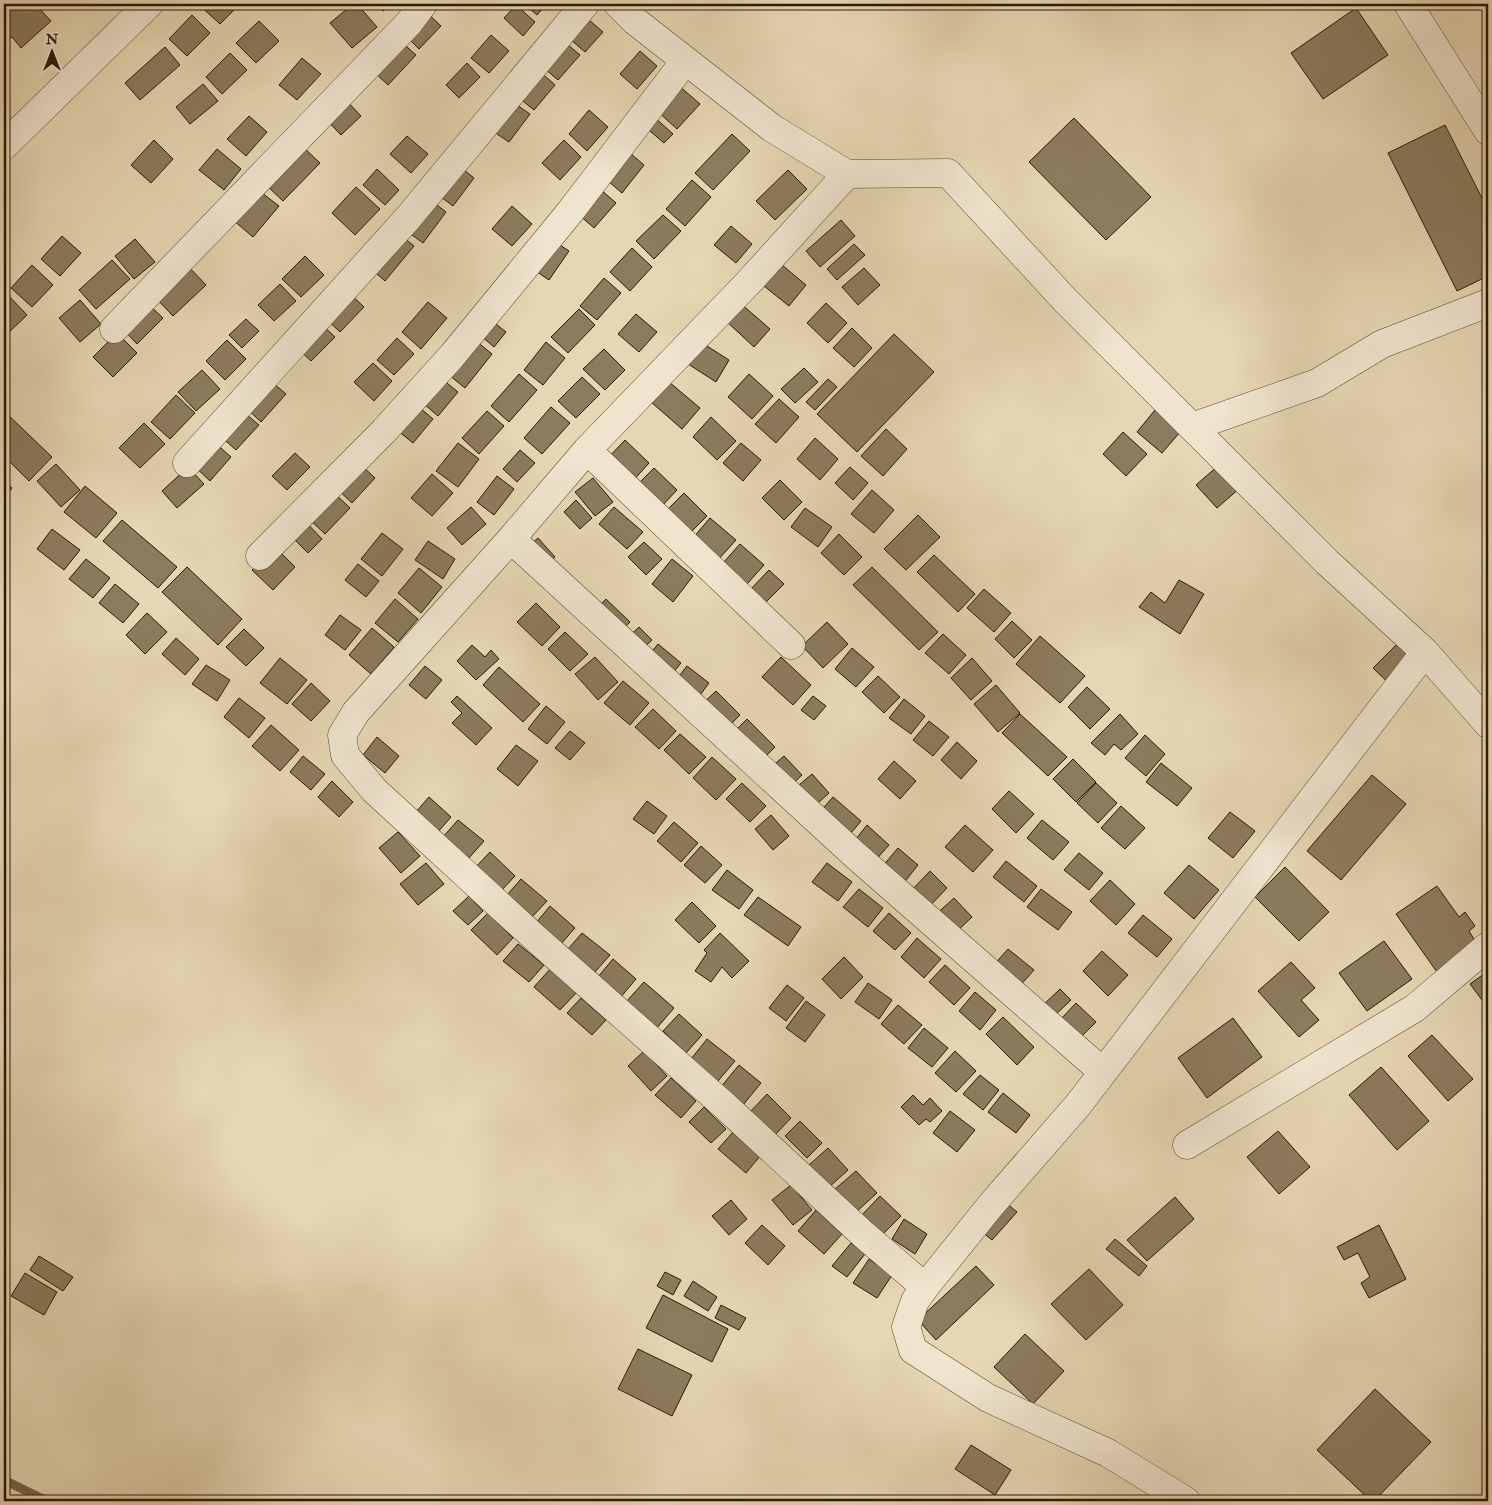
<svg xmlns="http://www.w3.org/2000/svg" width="1492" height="1505" font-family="'IM FELL Double Pica',serif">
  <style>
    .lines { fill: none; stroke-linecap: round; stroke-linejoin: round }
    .stream { stroke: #746448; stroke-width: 9 }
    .building { fill: #8c7b5e; stroke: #2a1902 }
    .street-casing { stroke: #59482e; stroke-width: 29 }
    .street { stroke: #efe4ce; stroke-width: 28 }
  </style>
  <rect width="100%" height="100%" fill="#e6d6b3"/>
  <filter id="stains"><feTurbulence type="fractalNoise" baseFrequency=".004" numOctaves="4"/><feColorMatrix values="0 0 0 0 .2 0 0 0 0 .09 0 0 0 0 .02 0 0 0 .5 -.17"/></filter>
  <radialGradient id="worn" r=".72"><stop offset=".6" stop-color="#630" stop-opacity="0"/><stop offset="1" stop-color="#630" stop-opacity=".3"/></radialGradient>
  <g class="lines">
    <path class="stream" d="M4,1480L47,1501"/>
  </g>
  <path class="building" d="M4,4H35L51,21L21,48L12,37L4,43Z
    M198,4H240L220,24Z
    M353,4H357L377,27L352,48L330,23Z
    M376,4H391L383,11Z
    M524,4H547L537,15Z
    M516,5L535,22L523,36L504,18Z
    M1356,8L1388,55L1323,99L1291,53Z
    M425,11L441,26L419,49L403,33Z
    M581,13L603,32L585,52L563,33Z
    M192,15L210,33L187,56L169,39Z
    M259,21L279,41L256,63L236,43Z
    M491,35L509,51L489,73L471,58Z
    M560,38L580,55L558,80L538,63Z
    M398,39L416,55L388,85L371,69Z
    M165,47L180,65L140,100L125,83Z
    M640,51L657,66L637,89L620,74Z
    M230,53L247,70L222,94L206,77Z
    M302,58L321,74L297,100L279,85Z
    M467,63L480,77L459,98L446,85Z
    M535,67L555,85L534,110L513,93Z
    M203,84L218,101L190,124L176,107Z
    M678,85L700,104L677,129L656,110Z
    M343,97L361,116L341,135L323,116Z
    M508,99L530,114L509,142L488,128Z
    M589,110L608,127L587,151L569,134Z
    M652,115L673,134L664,143L643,125Z
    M249,116L267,132L246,156L227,139Z
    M1074,118L1151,197L1106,240L1029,162Z
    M1445,125L1488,210V276L1457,291L1388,153Z
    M732,134L750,151L713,190L695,173Z
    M407,136L428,154L411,173L390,154Z
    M154,140L173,159L151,183L131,165Z
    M564,140L581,157L560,180L542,163Z
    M302,146L320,163L283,201L265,184Z
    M623,147L644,165L622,193L600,174Z
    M217,149L241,169L224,190L199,170Z
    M455,163L474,178L453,206L433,191Z
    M377,169L399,190L385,205L363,185Z
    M788,170L807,189L775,220L756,201Z
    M692,180L711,197L685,226L666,209Z
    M591,181L616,203L594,228L569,206Z
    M356,187L380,209L355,235L332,213Z
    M258,190L279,206L253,237L233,220Z
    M428,198L446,212L423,243L404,229Z
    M512,206L532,224L512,246L492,229Z
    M663,215L681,231L654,259L636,241Z
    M841,220L855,236L820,267L806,251Z
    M731,226L752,244L736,263L714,245Z
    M398,233L414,246L385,281L369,267Z
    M545,235L569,251L549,280L524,263Z
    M62,236L81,253L60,276L41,259Z
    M135,239L155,262L134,279L115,256Z
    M854,244L865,255L837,280L827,269Z
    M632,248L652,267L630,291L610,272Z
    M305,256L324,275L301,297L282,279Z
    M112,260L130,279L96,309L79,290Z
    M185,263L206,285L173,316L152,294Z
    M32,265L53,285L32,307L11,288Z
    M782,265L806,285L789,306L764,286Z
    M864,268L880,285L858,305L842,287Z
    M604,278L621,293L597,320L580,306Z
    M280,284L296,301L274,321L258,305Z
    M347,291L364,307L340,332L323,316Z
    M7,294L27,315L6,335L4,333V297Z
    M80,300L101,324L80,342L59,318Z
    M146,302L163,318L137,344L121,327Z
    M428,302L447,318L421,349L402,332Z
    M740,303L770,329L754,347L725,320Z
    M826,303L847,323L828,343L807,323Z
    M579,309L595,325L568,353L551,337Z
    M636,314L657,332L639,352L618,334Z
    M486,316L506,332L494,347L474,330Z
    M246,319L259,331L242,348L229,335Z
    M319,322L335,337L311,361L295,346Z
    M852,328L872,348L854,367L833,348Z
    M117,333L137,353L113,377L93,357Z
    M894,334L934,372L857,452L817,414Z
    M471,337L492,354L465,388L444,371Z
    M397,338L414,354L394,375L377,360Z
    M227,340L246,359L225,380L206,361Z
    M699,341L729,360L716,382L685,362Z
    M546,342L565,358L543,385L524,370Z
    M604,349L625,370L605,390L583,369Z
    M373,363L392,381L374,401L354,382Z
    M804,368L818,382L795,403L781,389Z
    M202,370L220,389L196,411L178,392Z
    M519,374L537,390L509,422L491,406Z
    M749,374L773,396L752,419L728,397Z
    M437,375L458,392L438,416L417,398Z
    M582,377L600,394L576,418L558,401Z
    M267,378L286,394L261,422L243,405Z
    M828,379L837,387L815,410L806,402Z
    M669,382L700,408L682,429L651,402Z
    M176,395L195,413L170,439L151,422Z
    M779,399L799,417L776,443L755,424Z
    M413,402L433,419L413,443L392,426Z
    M551,407L570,423L542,454L524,438Z
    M240,409L259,425L236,450L218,434Z
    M1155,410L1181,431L1162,453L1137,432Z
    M4,411L52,457L29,481L4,456Z
    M487,411L504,426L479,454L462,438Z
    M711,417L736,441L717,460L693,437Z
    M144,423L165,444L140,468L119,448Z
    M886,429L907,449L883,476L861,456Z
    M1123,432L1147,454L1126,476L1103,454Z
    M815,438L838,459L820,480L797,459Z
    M211,439L231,457L210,481L190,462Z
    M625,440L649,463L631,483L606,460Z
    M458,443L479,459L458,487L436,471Z
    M741,443L761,460L743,481L723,463Z
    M520,450L535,463L517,482L503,469Z
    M295,453L310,467L287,490L272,476Z
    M357,461L375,478L352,503L334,486Z
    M56,464L80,490L61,507L37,481Z
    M1219,465L1240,488L1217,508L1196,485Z
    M188,467L204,484L177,508L162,491Z
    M850,467L868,483L853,500L835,483Z
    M654,468L677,490L660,508L636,486Z
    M432,474L453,493L432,516L411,498Z
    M497,476L514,489L494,515L477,502Z
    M593,478L613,502L595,516L575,492Z
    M780,480L802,502L784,520L762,498Z
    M4,481L12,488L4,499Z
    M85,486L117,513L96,538L64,512Z
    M330,489L350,508L325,534L305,515Z
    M872,490L894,510L874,533L851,514Z
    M684,493L707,516L687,536L664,513Z
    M576,500L592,518L580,529L564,512Z
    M471,507L486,524L462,545L447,528Z
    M614,507L643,532L627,549L599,524Z
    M805,508L832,527L818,547L791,527Z
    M918,515L940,537L906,570L884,549Z
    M302,518L322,539L308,553L288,533Z
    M710,518L736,540L717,561L692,539Z
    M122,520L177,567L158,588L103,541Z
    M52,529L80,550L64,570L37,549Z
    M382,533L403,549L382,576L361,559Z
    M839,534L862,557L844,575L821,553Z
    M538,538L555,557L537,573L519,555Z
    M428,541L455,559L443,579L415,560Z
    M644,542L662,559L646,575L628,557Z
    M740,544L764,565L747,584L723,563Z
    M275,547L295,567L273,590L252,570Z
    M934,555L975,594L958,612L917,572Z
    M86,559L110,578L93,598L69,579Z
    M672,559L693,576L673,602L652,584Z
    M358,564L379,581L366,597L345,580Z
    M187,567L242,619L218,645L162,592Z
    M872,567L938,632L919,650L853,585Z
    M419,568L442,587L421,613L398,593Z
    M769,570L784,584L764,604L749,591Z
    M1179,580L1204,594L1180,634L1139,607L1151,592L1165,603Z
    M115,584L139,604L123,623L99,603Z
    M984,589L1011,613L994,632L967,608Z
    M395,599L418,619L398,642L375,623Z
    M606,599L630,622L614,638L590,616Z
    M536,603L560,627L542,646L517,622Z
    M147,613L167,632L145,654L126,635Z
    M340,615L361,630L345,650L325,635Z
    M1012,621L1032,640L1014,658L995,639Z
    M827,622L848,644L823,668L802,646Z
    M639,627L652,640L632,659L619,646Z
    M372,628L394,647L371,674L349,655Z
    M244,629L264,648L246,666L226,647Z
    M565,632L588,654L570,671L548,649Z
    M943,634L966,655L949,674L925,653Z
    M1040,636L1085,676L1060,703L1016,664Z
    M176,638L199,659L185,675L162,654Z
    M1398,643L1421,666L1397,691L1373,668Z
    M658,644L681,663L668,679L645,660Z
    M472,645L485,657L491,650L499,659L476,680L457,661Z
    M852,648L874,667L856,687L835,669Z
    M595,657L618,682L598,700L575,674Z
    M781,657L811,685L793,705L762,677Z
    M280,658L307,680L287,704L260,683Z
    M972,658L992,681L971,700L951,678Z
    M206,665L230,680L217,701L192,684Z
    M425,666L442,680L426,699L409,685Z
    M687,666L709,683L695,702L673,684Z
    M499,667L540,704L523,722L483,685Z
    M878,676L900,697L884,713L862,692Z
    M623,681L649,703L630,725L604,703Z
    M311,683L330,701L311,721L292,704Z
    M996,685L1020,713L998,732L974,704Z
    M1087,687L1110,709L1090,729L1068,707Z
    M716,691L740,715L724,731L700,706Z
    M457,696L492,728L476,745L452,723L462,713L451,702Z
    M813,696L826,706L814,720L801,710Z
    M239,698L265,718L249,738L224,717Z
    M904,699L925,716L911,734L889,718Z
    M546,706L565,722L547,744L528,729Z
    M653,709L676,731L659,749L635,727Z
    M1020,714L1067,757L1048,776L1002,733Z
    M1120,714L1138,734L1121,750L1114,744L1105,755L1091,743Z
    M747,719L775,747L759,763L731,735Z
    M929,721L949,737L933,756L913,740Z
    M271,725L299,750L280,771L252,746Z
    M570,731L585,743L570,760L555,748Z
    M680,734L706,757L689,774L664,750Z
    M1145,735L1165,754L1146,776L1125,758Z
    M377,737L399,756L385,773L363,755Z
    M957,742L977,761L961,779L941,760Z
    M516,745L538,761L518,786L497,769Z
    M303,756L325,774L311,790L290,772Z
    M784,756L802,775L787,789L769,769Z
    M712,757L736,779L716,800L693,778Z
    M1073,759L1096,782L1076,802L1053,779Z
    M894,761L916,781L900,799L878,779Z
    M1161,763L1192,788L1177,806L1146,782Z
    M812,774L829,793L809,811L792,791Z
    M1372,775L1406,804L1341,880L1307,851Z
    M332,781L353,802L339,817L318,797Z
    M742,783L766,806L750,822L726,799Z
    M1096,783L1117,803L1098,823L1077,803Z
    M1009,791L1034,814L1016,833L992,809Z
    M429,797L451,817L437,833L415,813Z
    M833,797L861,821L846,839L818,814Z
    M647,801L667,816L654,834L633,819Z
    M1121,806L1145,828L1125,849L1101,828Z
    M1230,812L1255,831L1233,858L1208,838Z
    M771,815L789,836L773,850L755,829Z
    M458,820L484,841L468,859L442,838Z
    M1042,820L1069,842L1053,860L1027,838Z
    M674,822L698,843L681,862L657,841Z
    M867,825L889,845L874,862L852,844Z
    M965,825L993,850L973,872L945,847Z
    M398,832L420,856L401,873L379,848Z
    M701,846L722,865L705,883L684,865Z
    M898,848L918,865L903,884L882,867Z
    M490,852L515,876L500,892L474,869Z
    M1079,853L1103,873L1089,890L1064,870Z
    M1006,861L1037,886L1024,902L993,877Z
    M426,863L444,884L418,905L400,884Z
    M827,863L852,882L838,901L812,882Z
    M1189,865L1219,890L1194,919L1164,893Z
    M1285,867L1329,912L1299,941L1255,897Z
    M727,870L753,890L739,909L712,890Z
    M930,871L947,888L926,910L909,893Z
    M521,879L547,901L532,917L507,895Z
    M1110,880L1135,904L1116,925L1090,901Z
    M1437,886L1459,917L1465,912L1475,926L1469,931L1477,944L1437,972L1396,914Z
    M859,889L883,908L868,927L843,907Z
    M1041,889L1072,912L1058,930L1027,907Z
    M469,896L483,911L468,925L453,911Z
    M758,897L801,927L788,946L744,915Z
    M954,898L972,917L951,937L932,918Z
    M692,902L716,926L699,943L675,920Z
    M550,906L575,928L560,945L535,924Z
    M488,913L513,938L497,955L471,930Z
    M889,913L911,933L895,950L873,931Z
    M1143,915L1172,939L1157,957L1128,933Z
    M582,933L610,955L595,972L568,949Z
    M720,933L749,961L732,978L722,967L711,982L695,971L707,953L704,950Z
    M917,938L941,959L924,978L901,957Z
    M1384,941L1412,979L1367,1011L1339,973Z
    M518,944L544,965L529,982L503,961Z
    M1008,949L1034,970L1017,989L992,967Z
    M1102,951L1128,975L1108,996L1083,971Z
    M844,957L863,977L841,999L822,979Z
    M613,959L636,979L620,998L597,978Z
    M1291,962L1315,988L1301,1000L1319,1020L1299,1037L1258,991Z
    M945,965L970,988L954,1005L929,982Z
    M551,968L577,992L560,1010L534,987Z
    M1488,971V995L1482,1000L1470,984Z
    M644,982L674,1008L656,1029L626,1002Z
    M868,983L892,1000L879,1019L855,1002Z
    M787,985L804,998L786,1021L769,1008Z
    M1060,989L1071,1000L1052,1018L1041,1007Z
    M975,992L996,1010L980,1030L959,1011Z
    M581,998L606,1020L592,1035L567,1013Z
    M806,1001L825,1015L805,1042L786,1028Z
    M1076,1003L1096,1022L1080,1038L1060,1020Z
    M898,1005L922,1025L904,1044L881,1024Z
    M1488,1011V1024L1482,1016Z
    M679,1014L702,1035L686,1053L663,1031Z
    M1003,1017L1034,1047L1017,1065L986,1034Z
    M1233,1018L1262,1057L1207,1098L1178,1058Z
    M924,1028L948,1048L932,1067L908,1048Z
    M1432,1035L1473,1079L1448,1101L1408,1056Z
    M707,1039L735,1061L718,1081L691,1059Z
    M644,1051L667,1076L651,1091L628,1066Z
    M955,1051L976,1071L956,1092L935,1073Z
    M739,1065L761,1083L743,1105L720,1088Z
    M1381,1067L1429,1121L1397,1150L1349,1095Z
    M980,1075L999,1090L983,1110L963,1094Z
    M671,1078L696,1101L681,1118L655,1095Z
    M1003,1093L1030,1115L1016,1133L988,1112Z
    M767,1094L791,1118L775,1135L750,1112Z
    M913,1095L923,1105L930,1098L942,1111L930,1122L926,1119L919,1125L901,1107Z
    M704,1107L726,1129L711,1143L689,1122Z
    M950,1111L975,1130L957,1152L933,1133Z
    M800,1121L822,1143L807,1158L785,1136Z
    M734,1131L761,1155L746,1173L718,1149Z
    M1278,1131L1310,1167L1279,1194L1247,1157Z
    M828,1148L848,1170L828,1188L809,1165Z
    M856,1171L877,1193L855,1213L834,1190Z
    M791,1185L812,1210L793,1225L772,1200Z
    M994,1193L1017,1212L992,1240L969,1221Z
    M880,1196L901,1216L882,1235L861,1216Z
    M1175,1197L1194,1219L1147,1261L1127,1240Z
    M731,1200L747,1219L729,1235L712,1216Z
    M816,1210L842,1234L824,1254L798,1231Z
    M904,1219L927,1234L915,1254L892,1239Z
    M762,1225L785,1246L768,1265L745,1243Z
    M1379,1225L1406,1279L1369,1298L1361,1283L1370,1277L1358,1253L1344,1260L1337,1247Z
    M1115,1239L1147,1266L1139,1276L1106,1249Z
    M851,1243L865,1254L847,1277L832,1266Z
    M39,1256L73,1277L63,1291L30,1270Z
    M869,1259L892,1275L877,1298L853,1283Z
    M976,1266L994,1285L936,1340L918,1320Z
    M1089,1269L1123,1305L1086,1340L1051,1304Z
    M665,1272L681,1280L673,1295L657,1286Z
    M25,1273L57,1292L44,1315L11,1296Z
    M693,1281L717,1297L708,1311L684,1296Z
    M663,1295L728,1329L712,1362L646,1328Z
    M721,1305L746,1318L739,1330L715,1318Z
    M1025,1334L1064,1371L1033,1404L994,1367Z
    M638,1349L692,1375L672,1416L618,1389Z
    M1375,1389L1431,1442L1374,1501H1371L1317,1450Z
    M971,1445L1011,1470L995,1495L955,1469Z"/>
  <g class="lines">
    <g class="street-casing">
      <path id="street" d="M618,4L635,21L772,128L847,174L948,173L1065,300L1327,562L1425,652L1488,724
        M1408,4L1488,131
        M4,146L149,4
        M847,174L748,283L587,450L511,539L356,712L342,735L345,755L374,790L533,936L725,1106L864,1235L925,1287
        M114,329L409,23L423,4
        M1192,427L1317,383L1382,344L1488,303
        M587,450L791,645
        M187,463L408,218L585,4
        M511,539L855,855L1103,1072
        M260,556L384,431L452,356L570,212L685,61
        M1187,1145L1415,1008L1488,946
        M1186,1501L1108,1453L988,1398L913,1350L906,1327L915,1301L925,1287L991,1205L1078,1105L1425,652"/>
    </g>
    <use href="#street" class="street"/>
  </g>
  <rect width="1492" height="1505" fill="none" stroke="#e6d6b3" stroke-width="20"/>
  <rect x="5" y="5" width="1482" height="1495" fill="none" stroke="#2a1902" stroke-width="2.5"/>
  <rect x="10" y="10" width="1472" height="1485" fill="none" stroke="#2a1902"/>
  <g transform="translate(52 52)" stroke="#efe4ce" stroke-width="4" paint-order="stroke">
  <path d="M0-4L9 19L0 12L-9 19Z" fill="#2a1902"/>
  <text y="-8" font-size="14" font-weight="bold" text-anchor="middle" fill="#2a1902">N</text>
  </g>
  <rect width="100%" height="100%" filter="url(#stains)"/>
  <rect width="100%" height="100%" fill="url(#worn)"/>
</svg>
